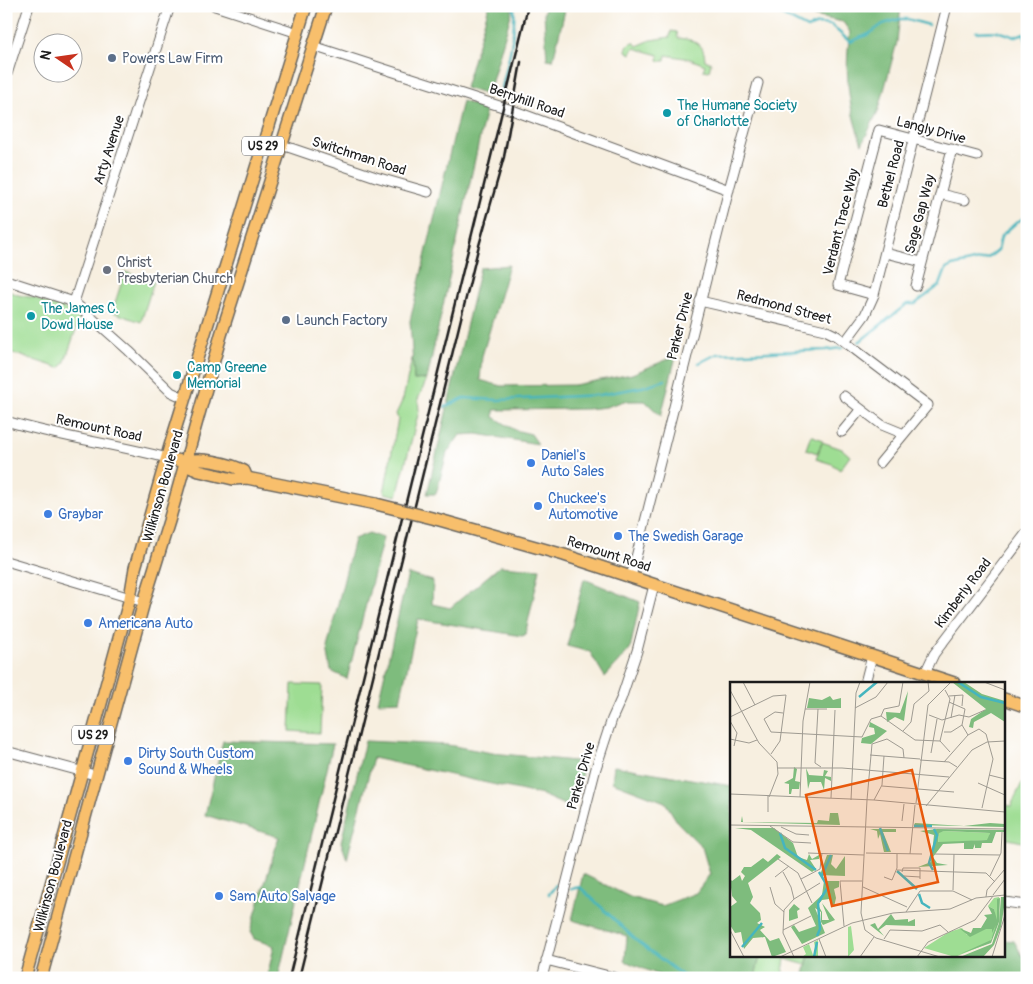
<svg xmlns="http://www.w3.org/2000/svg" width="1033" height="984" font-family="Pangolin,sans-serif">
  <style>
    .green { fill: #9edd93; stroke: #5d7c58 }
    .forest { fill: #7ebc7d; stroke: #4d6c4c }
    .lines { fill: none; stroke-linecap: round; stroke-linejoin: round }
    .stream { stroke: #45b5be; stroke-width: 2.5 }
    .minor-casing { stroke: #696661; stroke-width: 11 }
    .major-casing { stroke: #696661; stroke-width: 14 }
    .minor { stroke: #fff; stroke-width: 9 }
    .major { stroke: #f8bf6c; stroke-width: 11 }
    .rail { stroke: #1c1c1c; stroke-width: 2.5 }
    .major-bridge-casing { stroke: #696661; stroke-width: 14; stroke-linecap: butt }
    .major-bridge { stroke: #f8bf6c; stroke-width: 11 }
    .service-dot { fill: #5c6f8a; stroke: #fff; stroke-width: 2 }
    .culture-dot { fill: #0f9aa8; stroke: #fff; stroke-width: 2 }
    .worship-dot { fill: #6b7280; stroke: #fff; stroke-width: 2 }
    .shop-dot { fill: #3f7fe0; stroke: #fff; stroke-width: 2 }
    .labels { text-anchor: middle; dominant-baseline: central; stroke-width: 4; stroke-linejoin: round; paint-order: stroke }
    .shield { fill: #fff; stroke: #606060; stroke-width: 1 }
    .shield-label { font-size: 12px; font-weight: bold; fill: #1c1c1c }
    .service-label { font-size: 14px; fill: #4e5e75; stroke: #fff; text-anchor: start }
    .street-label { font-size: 14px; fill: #1c1c1c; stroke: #fff }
    .culture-label { font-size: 14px; fill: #0d838f; stroke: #fff; text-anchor: start }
    .worship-label { font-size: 14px; fill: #5b616d; stroke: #fff; text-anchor: start }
    .shop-label { font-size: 14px; fill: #366cbe; stroke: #fff; text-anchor: start }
    .inset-river { fill: none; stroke: #45b5be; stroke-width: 2.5 }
    .inset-road { fill: none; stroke: #9f9b92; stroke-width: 1 }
    .view { fill: #e8590c; fill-opacity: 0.15; stroke: #e8590c; stroke-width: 2.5 }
    .inset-edge { fill: none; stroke: #1c1c1c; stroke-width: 2.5 }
  </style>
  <rect width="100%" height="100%" fill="#fff"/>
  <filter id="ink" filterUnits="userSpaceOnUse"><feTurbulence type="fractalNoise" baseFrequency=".02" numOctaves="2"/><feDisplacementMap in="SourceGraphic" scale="10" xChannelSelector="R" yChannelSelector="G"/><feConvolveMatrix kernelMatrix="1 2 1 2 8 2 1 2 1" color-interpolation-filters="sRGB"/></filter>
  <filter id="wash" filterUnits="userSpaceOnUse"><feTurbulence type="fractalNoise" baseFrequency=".0096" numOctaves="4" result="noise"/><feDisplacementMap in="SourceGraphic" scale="20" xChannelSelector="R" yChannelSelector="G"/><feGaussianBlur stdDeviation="1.12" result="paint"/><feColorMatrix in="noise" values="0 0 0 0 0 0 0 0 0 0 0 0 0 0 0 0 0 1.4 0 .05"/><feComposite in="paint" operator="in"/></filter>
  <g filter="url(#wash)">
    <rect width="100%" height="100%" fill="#f7efe0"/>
    <path class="green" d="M671,31L677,32L678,38C694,40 704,42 705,60L711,63L709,71L703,70L705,65L690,59L666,55L665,61H660L658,60L659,55L634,48L631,54L626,51C626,47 630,43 634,42L637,46L651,40L670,37Z
      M125,272L154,281L141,322L112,312Z
      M6,290L18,295L35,298L50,305L61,307L72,313L76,314L80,318L64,364L59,368L6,351Z
      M413,354L414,380L427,379L418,399L419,411L397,496L384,493L398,419L396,414L403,399Z
      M811,435L822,440V442L842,449L850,456L840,470L832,464L816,459L822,443L817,453L806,449Z
      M292,684L322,685L320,733L290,731Z
      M1022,783L1027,785V843L1004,838V805L1011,806Z
      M760,955H809L806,965L785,959L782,978H755Z"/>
    <path class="forest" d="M489,6H512V11L488,95L465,88Z
      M545,6H566L553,60L547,59L544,13Z
      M775,6H901L897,42L879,109L862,144C848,108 844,71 850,32L843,22L789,11Z
      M462,101L486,109L427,379L414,380L410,321Z
      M509,265L482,356L480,380L501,386L574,385L632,374L676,356L661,416L645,401H624L606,407L587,409L494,410V417L515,430L531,434L538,444L477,434L460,435L447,453L436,494H427L480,268Z
      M369,533L383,538L347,679L331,671L327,648L354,539Z
      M500,566L540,569L525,635L522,636L418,619L400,701L378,702L408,574L433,581L432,604L450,608Z
      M584,579L640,602L630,649L605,677L590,652L567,646Z
      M223,741L333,744L278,978H267L274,946L254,939L250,932L279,837L205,815Z
      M365,741L448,745L492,753L584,762L576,802L569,807L542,795L373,758L347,859L341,842Z
      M614,766L732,786V955H760L755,978H666L625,961L627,936L572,920L583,874L630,897L662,906L696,893L710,874L702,847L678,823L665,802L612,782Z
      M1004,940L1014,941L1023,957L1027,959V978H803L809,955H1004Z"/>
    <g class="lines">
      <path class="stream" d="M762,6L768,12L780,14L807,28L818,24L831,25L850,42L869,34L883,24L900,19H907L929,25
        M976,32C992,31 999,30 1014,37L1024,33L1027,44
        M499,100C506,69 516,38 514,6
        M859,342L907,304H915L940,285L946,269L952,266L988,258L998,250L1001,236L1017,222L1027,216
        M699,363L717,354L826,350L842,348
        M445,407L464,398L498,400L599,395L642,387L665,380
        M571,889L580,887L638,942L686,978
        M549,894L556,885"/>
    </g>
  </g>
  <g filter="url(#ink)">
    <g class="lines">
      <g class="minor-casing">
        <path id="minor" d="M215,6L298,33
          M313,46L512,110L729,190
          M6,77L29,6
          M282,145L376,177L428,192
          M940,194L965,200
          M885,253L922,262
          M6,280L74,302L129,351L171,392L184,398
          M916,286L952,149
          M874,295L838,285L879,130L977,156
          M700,301L825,330L837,336L928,405L880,463
          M74,302L170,6
          M845,342L865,315L874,295L947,6
          M844,396L882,425L904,434
          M6,421C59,437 114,444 167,458
          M842,432L861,409
          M6,561L144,602
          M631,577L728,193L758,83
          M925,673L934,654L1027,532
          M865,683L872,656
          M6,751L95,775
          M1004,902L1027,905
          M546,960L617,978
          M542,978L596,768L612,719L621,699L637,651L654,585"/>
      </g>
      <g class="major-casing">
        <path id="major" d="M167,458L186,462L192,468L199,471L233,479L247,478L376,504
          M186,462C199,456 231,464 244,471L247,478
          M436,519L564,555L954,683
          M1004,699L1027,707
          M25,978L97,718L130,598L135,568L170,446L306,6
          M41,978L144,602L169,521L221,335L326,6"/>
      </g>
      <use href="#minor" class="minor"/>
      <use href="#major" class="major"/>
      <path class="rail" d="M289,978L528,6
        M299,978L478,249L504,157L521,62"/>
      <g class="major-bridge-casing">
        <path id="major-bridge" d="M376,504L436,519"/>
      </g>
      <use href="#major-bridge" class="major-bridge"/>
    </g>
  </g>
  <g class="service-dot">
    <circle cx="112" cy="58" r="5"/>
    <circle cx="286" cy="320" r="5"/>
  </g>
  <g class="culture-dot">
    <circle cx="667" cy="113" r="5"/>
    <circle cx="31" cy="316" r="5"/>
    <circle cx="177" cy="375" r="5"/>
  </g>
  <circle class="worship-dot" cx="107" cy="270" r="5"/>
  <g class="shop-dot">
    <circle cx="531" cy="463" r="5"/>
    <circle cx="538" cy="506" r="5"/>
    <circle cx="48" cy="514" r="5"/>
    <circle cx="618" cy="536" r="5"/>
    <circle cx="88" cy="623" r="5"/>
    <circle cx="128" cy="761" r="5"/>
    <circle cx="219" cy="896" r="5"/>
  </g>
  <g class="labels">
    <g class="shield">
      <rect x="242" y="136.5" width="42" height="19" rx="4"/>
      <rect x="72" y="725.5" width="42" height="19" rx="4"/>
    </g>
    <g class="shield-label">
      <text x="263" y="146">US 29</text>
      <text x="93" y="735">US 29</text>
    </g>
    <g class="service-label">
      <text x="122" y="58">Powers Law Firm</text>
      <text x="296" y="320">Launch Factory</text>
    </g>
    <g class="street-label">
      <text transform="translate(527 101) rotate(19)">Berryhill Road</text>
      <text transform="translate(931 130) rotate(15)">Langly Drive</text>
      <text transform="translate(109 150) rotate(-72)">Arty Avenue</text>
      <text transform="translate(359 156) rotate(18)">Switchman Road</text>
      <text transform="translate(891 174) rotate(-75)">Bethel Road</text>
      <text transform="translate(920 214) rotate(-75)">Sage Gap Way</text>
      <text transform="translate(841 222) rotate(-76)">Verdant Trace Way</text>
      <text transform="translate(784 307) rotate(15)">Redmond Street</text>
      <text transform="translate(680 326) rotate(-76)">Parker Drive</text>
      <text transform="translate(99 428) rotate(12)">Remount Road</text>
      <text transform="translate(163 486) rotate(-74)">Wilkinson Boulevard</text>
      <text transform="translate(609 554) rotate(18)">Remount Road</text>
      <text transform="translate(963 593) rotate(-53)">Kimberly Road</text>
      <text transform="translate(581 776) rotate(-74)">Parker Drive</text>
      <text transform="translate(53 876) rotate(-75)">Wilkinson Boulevard</text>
    </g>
    <g class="culture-label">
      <text x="677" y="105">The Humane Society<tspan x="677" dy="16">of Charlotte</tspan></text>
      <text x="41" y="308">The James C.<tspan x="41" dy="16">Dowd House</tspan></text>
      <text x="187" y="367">Camp Greene<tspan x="187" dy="16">Memorial</tspan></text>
    </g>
    <g class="worship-label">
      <text x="117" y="262">Christ<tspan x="117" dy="16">Presbyterian Church</tspan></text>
    </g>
    <g class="shop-label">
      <text x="541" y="455">Daniel's<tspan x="541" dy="16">Auto Sales</tspan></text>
      <text x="548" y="498">Chuckee's<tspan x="548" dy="16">Automotive</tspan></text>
      <text x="58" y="514">Graybar</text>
      <text x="628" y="536">The Swedish Garage</text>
      <text x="98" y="623">Americana Auto</text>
      <text x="138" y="753">Dirty South Custom<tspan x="138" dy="16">Sound &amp; Wheels</tspan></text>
      <text x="229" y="896">Sam Auto Salvage</text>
    </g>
  </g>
  <g transform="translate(730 682)">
    <rect width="275" height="275" fill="#f7efe0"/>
    <path d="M214,149L260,151L258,158L208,161L209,150ZM269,215L266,248L259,261L225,275L194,266L219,250L232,246L237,253L266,242L264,227L258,224L264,216ZM121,244L124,268L118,275V245ZM88,258V275H72L76,272L73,265L79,262L83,273L86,272L84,260Z" fill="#9edd93"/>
    <path d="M222,0H234L252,12L275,19V40L261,31L244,40L243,46L239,45L241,37L256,27ZM178,9L174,39L165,35L157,40L156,30L170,31ZM100,14L103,18L111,16V26H77L79,16L92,18ZM140,40L157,49L141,62L131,61L132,56L145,52L144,46L139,45ZM64,85L67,87L65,99L70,100L69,107H62L61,112H59V102L54,101L63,96ZM76,86L79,93L93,94L94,88L98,89L95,94L101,95V99L95,96L94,108L91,100H80L78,107ZM100,131H108L110,143L11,140L12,134L13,140L87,141L88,138L99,139ZM185,141L234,144L260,141L275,142V145L184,143ZM5,146H44L63,161L68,175L77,178L79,172L82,177L89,173V177L80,178L86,187L82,190L21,148ZM140,147H166V150H153L161,170H154L150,152L148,157L147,149ZM207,147L275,148V150H266L262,161H252L251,166H245V162L243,167H234V161L213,162L203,175L207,181L218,183L188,185L201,180L204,153L190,149ZM214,149L260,151L257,158L208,160L209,151ZM47,172L51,175L18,201L23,215L20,221L30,231L31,238L27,241L35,245L30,248L40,259L49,256L56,270L42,275L35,255L23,256L14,267L11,250L5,251L0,243V225L7,220L2,214L0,197L2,199L10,193L12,199L15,194L11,190L14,185H21L33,176L38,180ZM97,173H103L101,182L106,187L115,174V194L90,193ZM94,199H109V205L104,207L106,216L104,225L99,217L92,218L88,223L92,230V238H99L92,221L105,238L93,243L91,240V230L85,226L95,251L72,262L61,245L64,243L69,250L86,244L78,226L92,213ZM271,215H275V219L271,245L264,263L253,275H230L262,262L269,241ZM270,216L269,240L261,261L230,272L261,258L266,243L262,251V247H256L240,255L229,246L241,251L243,246H251L257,236L254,233L262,232L258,224L264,227L267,238V217ZM64,222L70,227L67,229L68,236L59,239V228ZM161,232L165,238L178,237V240L185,237V244L156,243L149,248L154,254L140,243L145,241L148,247Z" fill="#7ebc7d" fill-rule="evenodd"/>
    <path class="inset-river" d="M228,0L251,15L275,21M129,15L147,0M184,144H202M150,146L158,169M50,151L55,166L86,188M203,188L199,181L207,153L204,147M167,189L187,207M92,194L101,173M189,212L192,221L200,226M87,254L90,247L88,221L98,205L89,190M12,265L32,241M84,275L87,260"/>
    <path class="inset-road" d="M13,0L25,23M254,0L275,8M0,8L29,61L47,80L48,92L39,115M215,8L220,17L210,59L220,70M219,14L233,13L232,24M219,20L235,27L232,43L238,53M125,26L146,15L158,0M75,27H97M88,27L85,81L91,85M53,31L45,30L34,37L41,50L132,55L141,37L151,34M199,33L212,38L229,33L239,35L255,28M151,34L185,58L210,59M151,34L154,27L169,24L173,0M0,35L43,14L56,13L50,59L41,72M221,36L225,13M0,39L7,51L4,64M173,49L181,40L184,22L199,9L198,0M214,50H221L232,43M0,57L19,61L27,58M201,71L207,37M140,73L190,77M190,78L219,80L227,85M214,80L238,53L249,47L256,52L263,77L252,126M47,86H112L219,95M259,93L275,97M248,101L275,113M152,104L224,110M0,112L144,118L275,130M70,115L73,39L80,0M101,116L105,28M121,118L126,11L130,0M137,118L142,62L157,57L173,67L174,76M137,118L131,231L135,248L146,256L210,275M144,118L152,103L154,74M186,121L198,23L221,0M196,124L242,68L257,60L275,59M38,130V113M172,139L174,122M0,143L275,147M40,144L63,160L81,161M51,145L66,152L79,153M78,171L134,173M136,171L192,172M180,172L185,123M204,172L270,173M48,177L68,191L82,221M167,188L256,191L265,200M53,190L61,205L64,217M172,190L173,186H190V197M174,194L190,195M260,194L271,171L272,150M45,195L59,184M154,195L162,198L167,186V172M71,197L90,187L92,171M40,205L45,222L54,230M133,205L177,225M223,208L224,172M263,213L275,197M256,215L257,208L275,187M176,230L190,209H223L242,218M122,241L163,231L220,227L246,216L275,213M114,244L110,199H132M0,248L14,275M53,248L81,234M89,257L96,275M154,257L160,248L192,249L210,243L218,250M50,275L122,241M64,275L53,251L54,228L64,217L90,201M130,275L144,255M187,275L198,260L245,238L263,214M262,275L275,233"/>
    <path class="view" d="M182,88L208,200L102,224L76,113Z"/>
    <rect width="275" height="275" class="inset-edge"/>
  </g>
  <rect width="1033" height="984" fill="none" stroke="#fff" stroke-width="25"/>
  <g transform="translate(58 58) rotate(283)"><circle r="24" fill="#ffffff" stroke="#a4a4a4"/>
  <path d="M0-4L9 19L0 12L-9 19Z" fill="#c8321e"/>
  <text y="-8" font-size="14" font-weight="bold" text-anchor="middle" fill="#1c1c1c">N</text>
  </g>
</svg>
